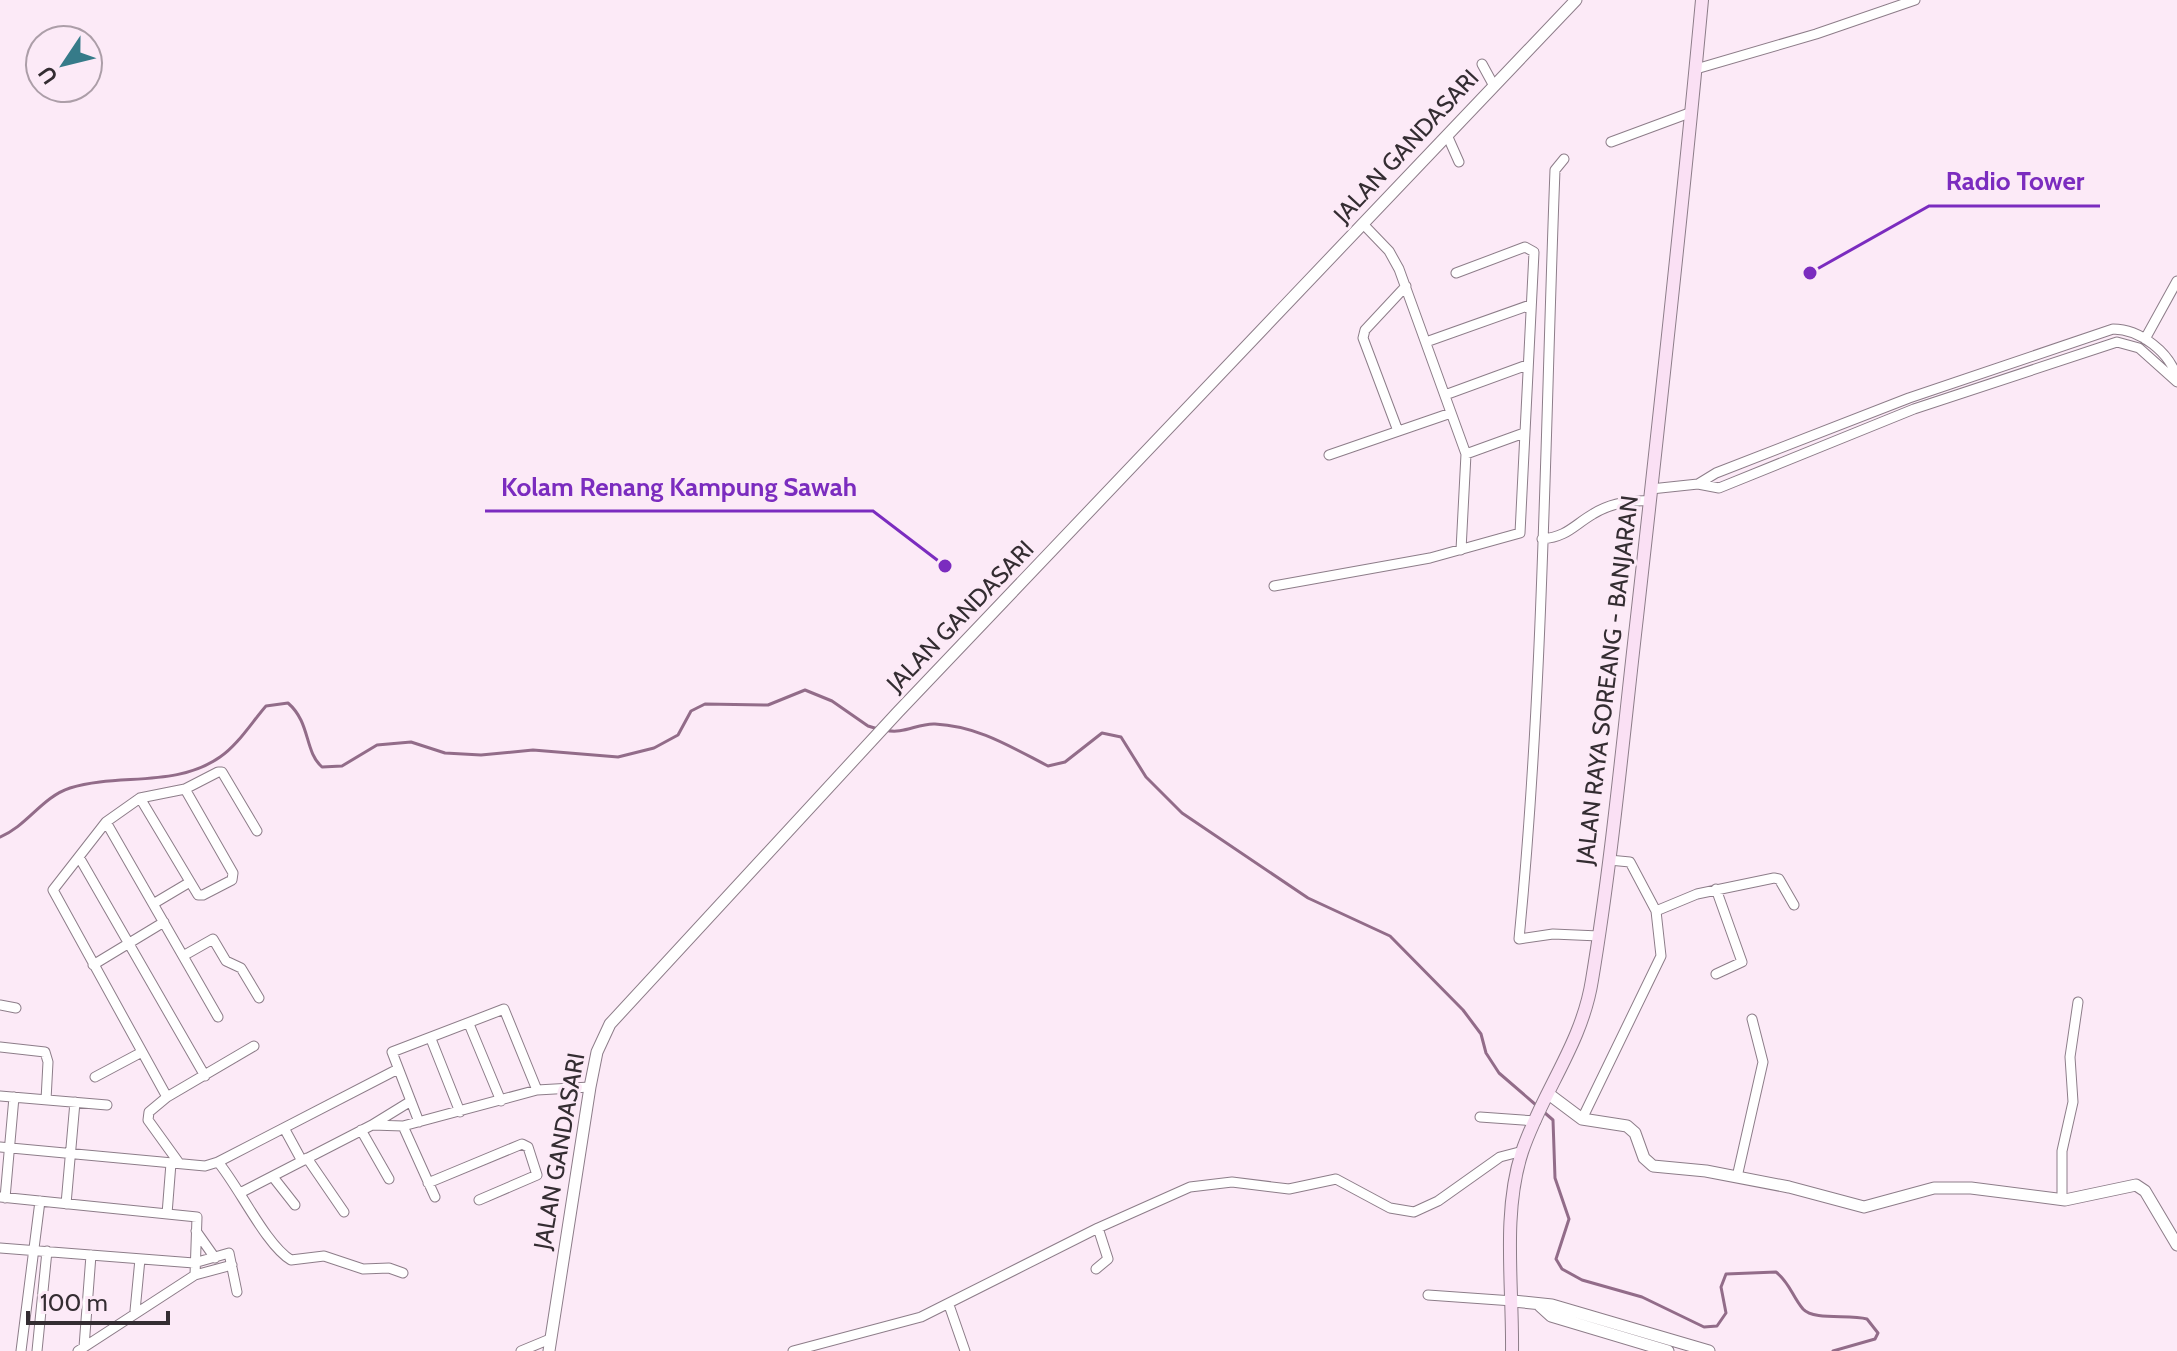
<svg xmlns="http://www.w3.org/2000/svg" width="2177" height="1351" font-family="Cabin,sans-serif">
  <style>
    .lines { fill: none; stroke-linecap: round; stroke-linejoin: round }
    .stream { stroke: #926c89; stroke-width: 3 }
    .minor-casing { stroke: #8d7d89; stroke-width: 11 }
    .tertiary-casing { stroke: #8d7d89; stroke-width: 13 }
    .secondary-casing { stroke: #8d7d89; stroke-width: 14 }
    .minor { stroke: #fff; stroke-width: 9 }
    .tertiary { stroke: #fff; stroke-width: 11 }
    .secondary { stroke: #fae0f4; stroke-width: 12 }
    .labels { text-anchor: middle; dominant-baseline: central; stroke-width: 6; stroke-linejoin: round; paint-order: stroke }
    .street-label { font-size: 24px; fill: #342d32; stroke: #fceaf7 }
    .leader { fill: none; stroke: #7b2cbf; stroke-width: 3 }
    .callout-dot { fill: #7b2cbf; stroke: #fceaf7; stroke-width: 3 }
    .callout-label { font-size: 26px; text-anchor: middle; font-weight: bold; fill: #7b2cbf; stroke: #fceaf7; stroke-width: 6; stroke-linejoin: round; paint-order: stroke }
  </style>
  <rect width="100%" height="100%" fill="#fceaf7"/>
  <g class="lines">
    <path class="stream" d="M885,730C903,735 918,723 935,724C978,726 1011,747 1048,766L1065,762L1102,733L1121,737L1146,777L1182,813L1308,898L1390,936L1463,1010L1481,1034L1486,1053L1499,1073L1536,1105
      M0,837C27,826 42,797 70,788C119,773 176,788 220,757C237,746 252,722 266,706L288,703C311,723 304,751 322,767L342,766L377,745L411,742L445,753L481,755L533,750L618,757L654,748L678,735L691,711L705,704L768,705L805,690L832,701L868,726L878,729
      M1545,1113L1553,1120L1555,1178L1569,1219L1556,1259L1562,1269L1582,1280L1642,1297L1704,1327L1717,1326L1726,1313L1721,1287L1726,1274L1776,1272C1790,1283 1792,1296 1803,1309C1814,1321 1849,1314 1867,1319L1878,1333L1875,1339L1833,1351"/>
    <g class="minor-casing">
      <path id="minor" d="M1482,64L1494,86
        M1696,69L1816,34L1915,0
        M1447,135L1459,162
        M1611,142L1692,112
        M1564,159L1555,170C1545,427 1544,684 1519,939L1553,934L1599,936
        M1364,225L1389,251L1399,269L1466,454L1461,550
        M2145,339L2177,281
        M1426,342L1530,305
        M1445,395L1527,365
        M1398,431L1363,338L1365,330L1406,286
        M1466,454L1524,433
        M1329,455L1451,413
        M1698,484L1716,473L1909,398L2113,329C2140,329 2171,353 2177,379
        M1651,489L1698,484L1719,488L1914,409L2117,342L2139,348L2177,382
        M1542,539C1567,537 1574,525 1593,514C1611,503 1630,500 1650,501
        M1274,586L1430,558L1520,533L1534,252L1525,247L1456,273
        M140,798L198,895H203L232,880L233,873L185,789
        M106,822L218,1017
        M79,857L205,1076
        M1609,860L1630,862L1656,911
        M153,904L190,882
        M183,956L213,939L226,961L241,968L259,998
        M93,965L164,922
        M1716,974L1742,962L1716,889
        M0,1005L16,1008
        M469,1024L501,1101
        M431,1039L460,1112
        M0,1047L45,1052L48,1062L46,1100
        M95,1077L142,1052
        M0,1096L107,1105
        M167,1097L53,890L106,822L140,798L185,789L218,772H222L257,831
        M1480,1117L1536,1121
        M1582,1119L1661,956L1656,911L1697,894L1774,878L1779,879L1794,905
        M419,1122L392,1052L504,1009L537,1090
        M372,1125L411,1101
        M403,1126L435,1197
        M284,1128L302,1161
        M361,1130L389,1179
        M0,1147L205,1166L218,1162C239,1187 266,1245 291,1260L324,1256L363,1269L389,1268L403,1273
        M307,1158L344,1212
        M218,1162L398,1069
        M179,1163L148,1120L149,1112L167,1097L254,1046
        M273,1177L295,1205
        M1737,1177L1763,1062L1752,1019
        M428,1183L522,1144L528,1147L537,1175L479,1200
        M240,1193L372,1125L403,1126L537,1090L590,1087
        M0,1197L197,1217L195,1275L78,1351
        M5,1198L14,1097
        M2062,1199V1151L2073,1102L2070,1057L2078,1002
        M66,1204L75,1102
        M167,1214L171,1163
        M196,1231L215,1258
        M0,1248L194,1263L229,1253L237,1292
        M1096,1269L1108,1259L1098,1228
        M195,1275L232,1265
        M1428,1295L1513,1301
        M949,1305L965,1351
        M135,1311L140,1259
        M84,1347L91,1255
        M21,1351L40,1201
        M37,1351L47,1251
        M521,1351L550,1339
        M793,1351L921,1317L1098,1228L1190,1187L1232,1182L1289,1189L1336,1179L1390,1208L1414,1212L1438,1201L1500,1157L1523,1151"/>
    </g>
    <g class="tertiary-casing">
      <path id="tertiary" d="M1550,1095L1582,1119L1627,1126L1635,1133L1644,1158L1653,1166L1706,1171L1789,1187L1864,1207L1934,1188H1971L2065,1200L2136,1185L2145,1191L2177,1245
        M1513,1301L1552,1305L1709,1351
        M1540,1306L1551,1316L1668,1351
        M549,1351L590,1087L597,1052L610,1024L898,712L1576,0"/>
    </g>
    <g class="secondary-casing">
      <path id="secondary" d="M1512,1351C1513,1287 1502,1213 1522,1152C1542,1092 1582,1044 1592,980C1612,860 1623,738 1637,617C1660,412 1683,206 1702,0"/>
    </g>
    <use href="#minor" class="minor"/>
    <use href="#tertiary" class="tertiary"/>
    <use href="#secondary" class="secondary"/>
  </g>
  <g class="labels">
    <g class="street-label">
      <text transform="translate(1406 146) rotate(-47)">JALAN GANDASARI</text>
      <text transform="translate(960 616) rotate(-46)">JALAN GANDASARI</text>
      <text transform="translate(1607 680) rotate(-83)">JALAN RAYA SOREANG - BANJARAN</text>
      <text transform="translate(559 1151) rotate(-80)">JALAN GANDASARI</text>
    </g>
  </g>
  <path class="leader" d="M1810 273L1929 206H2100M945 566L873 511H485"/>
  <g class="callout-dot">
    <circle cx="1810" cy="273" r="8"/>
    <circle cx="945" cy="566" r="8"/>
  </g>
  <g class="callout-label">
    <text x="2015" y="190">Radio Tower</text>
    <text x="679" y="496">Kolam Renang Kampung Sawah</text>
  </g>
  <g transform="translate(64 64) rotate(235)"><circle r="38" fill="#fceaf7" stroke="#ac9ea8" stroke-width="2"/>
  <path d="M0-6L14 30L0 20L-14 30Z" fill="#367b89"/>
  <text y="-12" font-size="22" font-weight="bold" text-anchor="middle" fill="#342d32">U</text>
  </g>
  <path d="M28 1311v12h140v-12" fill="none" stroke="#342d32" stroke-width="4"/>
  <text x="40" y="1311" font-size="24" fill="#342d32" stroke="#fceaf7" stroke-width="6" paint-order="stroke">100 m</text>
</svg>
